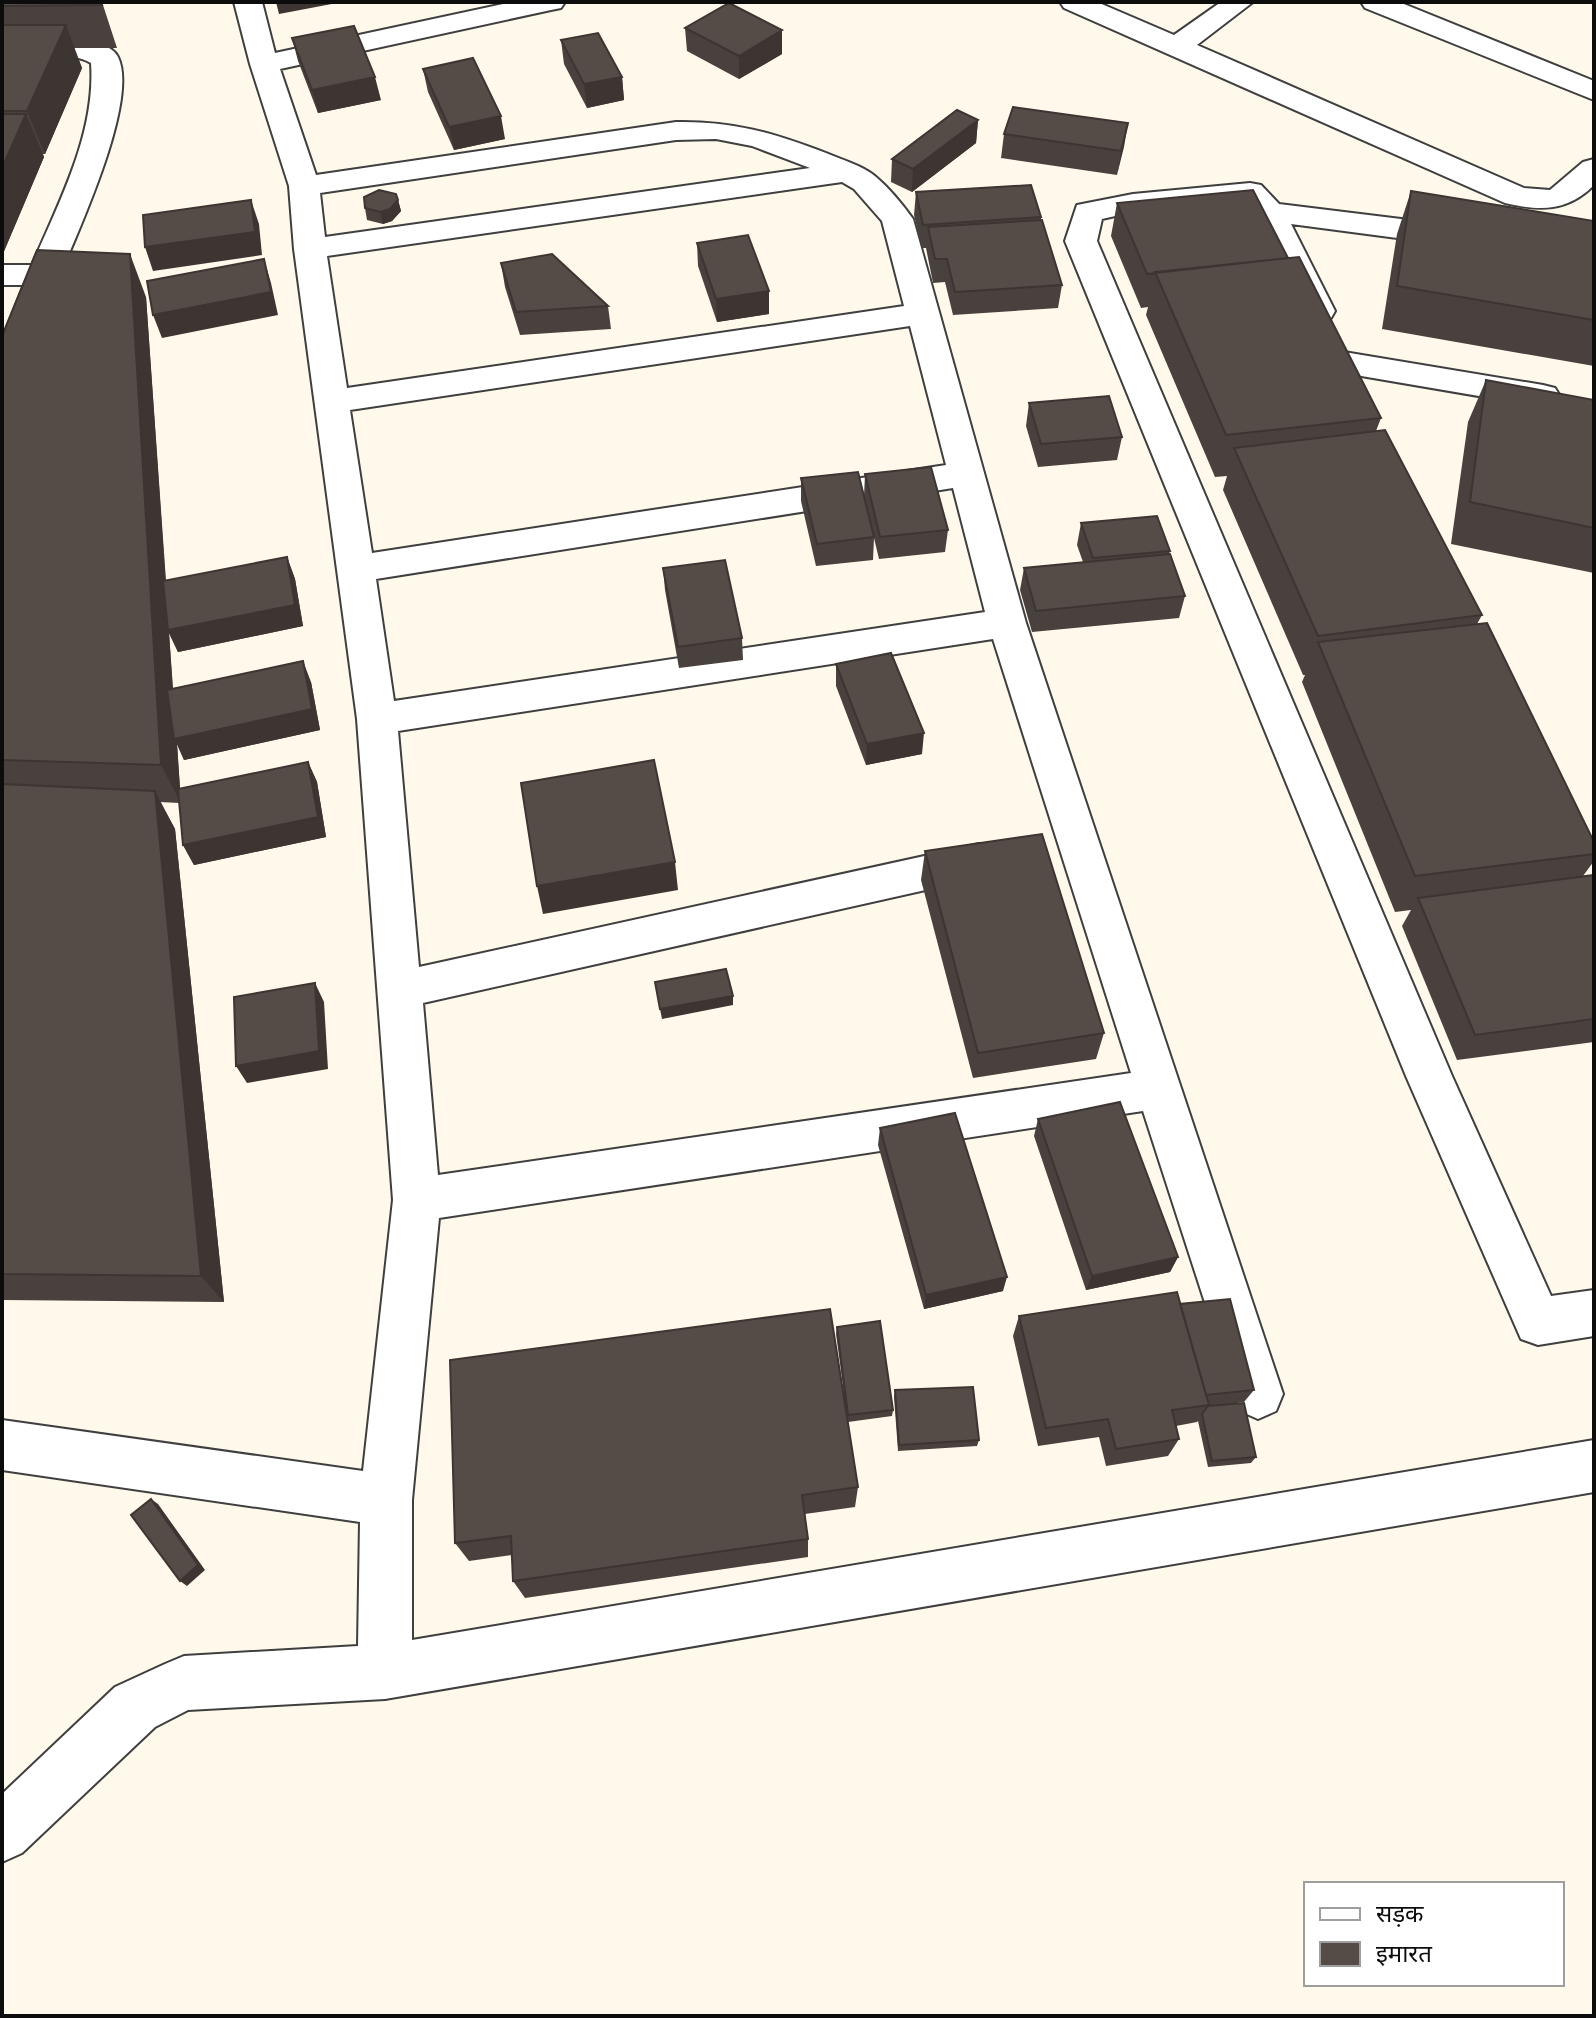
<svg xmlns="http://www.w3.org/2000/svg" width="1596" height="2018" font-family="'Roboto Serif','Noto Sans Devanagari',serif">
  <style>
    .lines { fill: none; stroke-linecap: round; stroke-linejoin: round }
    .minor-casing { stroke: #3f3f3f; stroke-width: 4 }
    .minor { fill: #fff; fill-rule: evenodd }
    .wall { fill: #49413e }
    .shaded-wall { fill: #3c3532 }
    .building { fill: #554c48; stroke: #3c3532; stroke-width: 2 }
  </style>
  <rect width="100%" height="100%" fill="#fff9eb"/>
  <g class="lines">
    <g class="minor-casing">
      <path id="minor" d="M234,2H262L275,53L512,2H565L561,8L551,10L280,69L316,175L676,122C734,121 773,133 826,153C842,160 862,165 876,177C889,188 903,205 913,219L1026,623L1283,1394L1276,1411L1258,1419L1240,1411L1143,1111L439,1218L412,1500V1640L1594,1440V1492L385,1699L188,1710L155,1727L22,1853L2,1862V1794L115,1687L165,1664L184,1656L358,1646L360,1522L2,1470V1420L363,1471L393,1200L357,719L294,249L289,186L250,64ZM716,139L752,146L810,168L325,237L320,193L676,140ZM842,182L854,189L882,221L904,306L347,388L327,256ZM910,326L946,465L372,553L350,410ZM953,488L985,612L394,701L376,579ZM993,639L1131,1073L438,1175L423,1003L979,878L994,873L1000,861L994,849L979,844L419,967L398,731Z
        M1060,2H1097L1174,35L1221,2H1253L1197,45L1524,188L1550,190L1583,162L1594,159V185C1567,212 1540,211 1505,203L1064,8Z
        M1361,2H1399L1594,81V100L1365,8Z
        M55,39C72,39 110,40 118,57C139,100 78,231 60,275C46,311 33,348 19,384L14,392L2,395V341L24,285H2V265H32C59,202 96,133 91,63C66,49 29,58 2,60V42Z
        M1250,183L1261,185L1279,204L1458,226L1469,229L1474,236L1469,243L1458,246L1291,224L1335,311L1331,318L1319,321L1307,318L1303,311L1256,216L1242,202L1133,212L1102,219L1097,241L1452,1076L1551,1296L1594,1290V1336L1538,1345L1521,1339L1406,1076L1065,241L1077,205L1133,194Z
        M1344,352L1543,385L1555,388L1560,396L1555,404L1543,407L1332,371L1327,363L1332,355Z"/>
    </g>
    <use href="#minor" class="minor"/>
  </g>
  <path class="wall" d="M2,2H102L117,48H74L82,68L45,154H43L44,157L2,256Z
    M685,28L782,30V54L739,79L687,51Z
    M292,38L381,100L318,113L298,61Z
    M561,40L622,77L624,100L587,108L564,64Z
    M423,69L505,139L454,150L428,92Z
    M978,120L976,143L912,192L891,182L892,159Z
    M1128,123L1117,175L1001,158L1004,134Z
    M1411,191L1594,221V366L1382,329L1397,234Z
    M916,192L1041,217V220L1062,285L1058,308L953,315L945,282L933,283L926,248H922L914,215Z
    M398,200L401,211L392,221L383,224L367,220L365,208Z
    M1117,203L1288,258L1381,418L1376,431L1482,615L1477,624L1594,842V861L1583,876L1594,875V1042L1457,1060L1402,926L1411,910L1395,912L1302,682L1305,675H1303L1223,490L1227,476L1215,477L1146,315L1148,307L1141,308L1111,236Z
    M697,243L769,291V314L717,322L698,266Z
    M501,263L608,306L611,329L520,335L505,287Z
    M146,297L166,581L287,557L295,579L303,626L178,652L169,633L173,688L311,682L320,730L184,760L177,744L180,789L308,762L317,782L326,837L194,865L183,845L179,803L160,802L175,829L224,1302L2,1300V336Z
    M1486,380L1594,400V573L1451,544L1468,422Z
    M1029,403L1122,437L1117,460L1038,467L1026,426Z
    M865,474L948,530L945,552L879,559L874,538L873,560L816,566L801,501V478L864,496Z
    M1081,523L1170,551L1169,554L1185,596L1179,618L1032,632L1020,590L1024,568L1083,562L1077,545Z
    M663,568L742,638L743,660L679,668L665,590Z
    M836,664L922,754L866,765L836,686Z
    M925,851L1104,1033L1096,1059L973,1078L921,880Z
    M1038,1119L1178,1257L1170,1272L1086,1290L1034,1136Z
    M880,1128L1003,1291L924,1309L878,1145Z
    M1180,1305L1254,1390L1244,1402L1223,1405L1256,1457L1251,1463L1208,1467L1198,1421L1197,1422L1176,1426L1179,1439L1168,1456L1106,1466L1099,1437L1038,1446L1013,1336L1019,1316Z
    M837,1327L893,1410L892,1416L848,1422L836,1334Z
    M895,1390L979,1440L977,1446L898,1451L894,1397Z
    M858,1487L855,1507L805,1514L808,1539V1557L525,1598L513,1581L512,1555L469,1561L455,1543Z"/>
  <path class="shaded-wall" d="M276,2H336L337,3L279,14Z
    M66,25L82,68L45,154L27,111Z
    M782,30V54L739,79V56Z
    M375,77L381,100L318,113L312,90Z
    M622,77L624,100L587,108L584,84Z
    M26,114L44,157L2,256V168Z
    M501,116L505,139L454,150L449,127Z
    M978,120L976,143L912,192L913,169Z
    M1128,123L1124,147L1117,175L1121,151Z
    M251,200L259,224L262,255L153,271L145,247Z
    M398,200L401,211L392,221L383,224L380,212Z
    M130,254L146,297L169,630L287,557L295,579L303,626L178,652L169,633L176,739L303,661L311,682L320,730L184,760L177,744L181,803L161,765Z
    M264,259L271,283L278,315L162,338L153,315Z
    M769,291V314L717,322L716,299Z
    M924,733L922,754L866,765L867,744Z
    M308,762L317,782L326,837L194,865L183,845Z
    M155,791L175,829L224,1302L201,1276Z
    M675,862L678,890L543,914L537,886Z
    M315,983L324,1002L328,1069L247,1083L236,1066Z
    M733,996V1005L662,1019L660,1009Z
    M1178,1257L1170,1272L1086,1290L1092,1276Z
    M1007,1277L1003,1291L924,1309L926,1295Z
    M151,1499L158,1504L205,1570L187,1586L180,1581Z"/>
  <path class="building" d="M2,2H101L102,5L2,6Z
    M729,3L782,30L739,56L685,28Z
    M2,25H66L27,111H2Z
    M354,26L375,77L312,90L292,38Z
    M598,33L622,77L584,84L561,40Z
    M473,58L501,116L449,127L423,69Z
    M1013,107L1128,123L1121,151L1004,134Z
    M957,110L978,120L913,169L892,159Z
    M2,114H26L2,168Z
    M1031,185L1041,217L923,225L916,192Z
    M379,190L396,194L398,200L390,209L380,212L365,208L364,197Z
    M1253,190L1288,258L1147,274L1117,203Z
    M1411,191L1594,221V320L1397,286Z
    M251,200L255,232L145,247L143,215Z
    M1042,220L1062,285L955,292L947,259H935L928,227Z
    M748,235L769,291L716,299L697,243Z
    M37,250L130,254L161,765L2,760V336Z
    M552,254L608,306L516,312L501,263Z
    M1299,257L1381,418L1226,435L1155,272Z
    M264,259L271,292L153,315L147,281Z
    M1486,380L1594,400V528L1470,502Z
    M1109,396L1122,437L1041,444L1029,403Z
    M1385,430L1482,615L1318,636L1234,448Z
    M931,467L948,530L880,537L865,474Z
    M858,472L874,537L817,544L801,478Z
    M1157,516L1170,551L1093,558L1081,523Z
    M1170,554L1185,596L1036,611L1024,568Z
    M287,557L295,605L168,630L163,581Z
    M725,560L742,638L678,647L663,568Z
    M1487,623L1594,842V854L1415,876L1318,642Z
    M891,653L924,733L867,744L836,664Z
    M303,661L312,709L174,739L167,690Z
    M654,760L675,862L537,886L521,783Z
    M308,762L318,817L183,845L178,789Z
    M2,784L155,791L201,1276L2,1274Z
    M1042,834L1104,1033L978,1053L925,851Z
    M1594,875V1019L1475,1035L1418,898Z
    M726,969L733,996L660,1009L655,982Z
    M315,983L319,1051L236,1066L234,997Z
    M1120,1102L1178,1257L1092,1276L1038,1119Z
    M955,1113L1007,1277L926,1295L880,1128Z
    M1177,1292L1209,1405L1172,1410L1179,1439L1116,1449L1108,1419L1046,1428L1019,1316Z
    M1230,1299L1254,1390L1206,1395L1180,1304Z
    M830,1309L858,1487L802,1495L808,1539L513,1581L511,1536L455,1543L450,1360Z
    M880,1321L893,1410L848,1415L837,1327Z
    M973,1387L979,1440L899,1445L895,1390Z
    M1244,1403L1256,1457L1212,1461L1202,1414L1208,1406Z
    M151,1499L198,1565L180,1581L131,1515Z"/>
  <rect width="1596" height="2018" fill="none" stroke="#0c0c0c" stroke-width="8"/>
  <rect x="1304" y="1882" width="260" height="104" fill="#ffffff" stroke="#9e9e9e" stroke-width="2"/>
  <rect x="1320" y="1908" width="40" height="12" fill="#ffffff" stroke="#9e9e9e" stroke-width="2"/>
  <text x="1376" y="1922" font-size="24" fill="#0c0c0c">सड़क</text>
  <rect x="1320" y="1942" width="40" height="24" fill="#554c48" stroke="#9e9e9e" stroke-width="2"/>
  <text x="1376" y="1962" font-size="24" fill="#0c0c0c">इमारत</text>
</svg>
